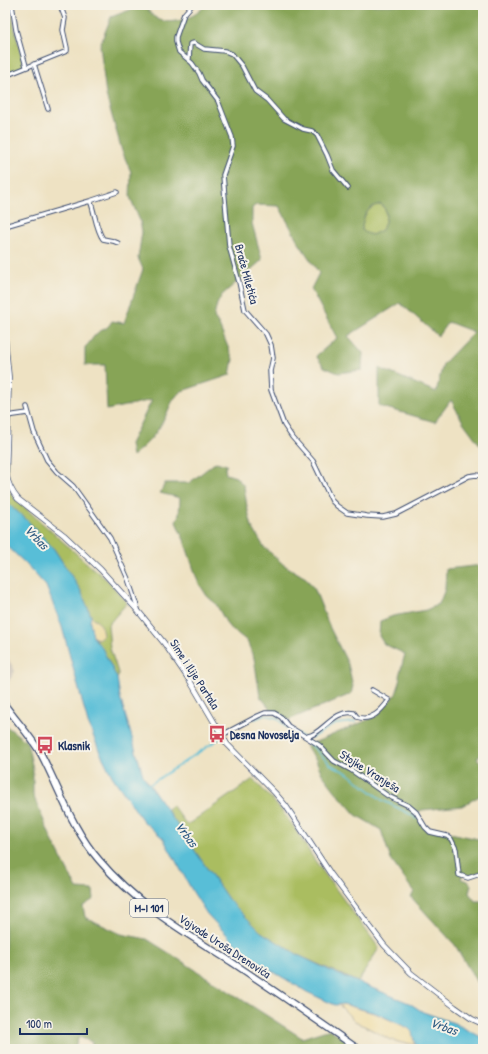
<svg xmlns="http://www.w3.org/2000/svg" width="488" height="1054" font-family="'Patrick Hand',sans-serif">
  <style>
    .industrial { fill: #cbc3b8 }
    .green { fill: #aabd60; stroke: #62765f }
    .forest { fill: #87a456; stroke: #516a5a; fill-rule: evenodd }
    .sand { fill: #eeda9e; stroke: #84847e }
    .water { fill: #59bed7; stroke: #3a769a }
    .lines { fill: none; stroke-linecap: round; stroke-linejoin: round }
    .stream { stroke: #59bed7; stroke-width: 1.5 }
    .minor-casing { stroke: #3b4a6d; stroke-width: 5.5 }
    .tertiary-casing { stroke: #3b4a6d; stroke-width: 6 }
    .primary-casing { stroke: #3b4a6d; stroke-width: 8 }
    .minor { stroke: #fff; stroke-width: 3.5 }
    .tertiary { stroke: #fff; stroke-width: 4.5 }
    .primary { stroke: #fff; stroke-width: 5.5 }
    .labels { text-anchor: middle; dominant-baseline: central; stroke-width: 4; stroke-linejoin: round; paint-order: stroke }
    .shield { fill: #f7f3e8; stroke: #5d6a87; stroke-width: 1 }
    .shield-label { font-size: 11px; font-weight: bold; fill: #1b2f5e }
    .street-label { font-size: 12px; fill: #1b2f5e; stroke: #f7f3e8 }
    .poi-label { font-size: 12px; font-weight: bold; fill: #1b2f5e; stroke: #f7f3e8; text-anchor: start }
    .water-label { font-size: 13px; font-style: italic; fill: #2e5a82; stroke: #f7f3e8 }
  </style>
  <rect width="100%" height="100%" fill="#f7f3e8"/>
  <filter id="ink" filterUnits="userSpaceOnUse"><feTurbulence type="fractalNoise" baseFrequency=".025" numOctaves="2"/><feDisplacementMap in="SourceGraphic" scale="8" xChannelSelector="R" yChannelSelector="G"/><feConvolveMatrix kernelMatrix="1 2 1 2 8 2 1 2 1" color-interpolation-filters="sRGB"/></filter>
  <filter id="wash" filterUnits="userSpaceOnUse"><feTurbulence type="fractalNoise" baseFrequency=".012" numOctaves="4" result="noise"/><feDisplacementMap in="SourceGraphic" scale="16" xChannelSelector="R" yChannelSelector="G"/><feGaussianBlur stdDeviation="0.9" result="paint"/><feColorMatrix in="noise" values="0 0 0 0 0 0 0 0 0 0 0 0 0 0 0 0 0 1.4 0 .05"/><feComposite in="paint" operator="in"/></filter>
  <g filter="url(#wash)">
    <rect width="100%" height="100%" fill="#eee2c3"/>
    <path class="industrial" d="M5,653L15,671L5,688Z"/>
    <path class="green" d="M5,5H9L24,67L5,76Z
      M381,204C389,212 386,220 382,230L372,235L366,233L362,230C362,217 367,207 381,204Z
      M5,339L9,365L7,483L6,484L11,494L15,499L89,565L108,581L127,603L108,625L110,648L119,676L117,678L108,661L95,638L98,639L96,620L91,616L81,591L54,549L27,520L5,501Z
      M253,779L279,807L293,826L316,862L379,948L358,982L300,956L261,932L228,899L193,848L180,831L167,809L172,805L187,825Z"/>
    <path class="forest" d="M143,5C147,9 154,18 160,20C174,25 197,17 205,5H483V446L480,445L463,422L451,400L435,422L379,406V368L436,392L443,364L474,332L448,322L438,336L400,303L348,336L363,353L362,370L338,373L324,367L316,356L337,338L311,289L319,273L299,243L279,206L256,205L252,208V223L262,260L222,295L217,304L214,317L218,323L233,359L230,375L182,391C170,399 169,412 162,423C154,437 145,446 132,456L130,444L152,400L107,410L105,365H85V347C90,343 92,338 96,334C103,328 106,331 112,321L124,323L143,269L138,258L142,232L140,221L130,197L131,172L122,151L106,95L100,45L111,17ZM381,204C389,212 386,220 382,230L372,235L366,233L362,230C362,217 367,206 381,204Z
      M216,462L227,465L225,468L226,474L236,477L244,486L247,507L252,527L264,547L284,565L306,578L315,590L330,628L348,664L353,686L351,694L286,721L282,716L271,710L260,696L254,658L247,641L228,626L216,604L207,596L198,582L184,540L176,522L179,514L180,498L160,493L165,483H189Z
      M483,565V754L477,758L483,766V794L462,806L422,810L415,814L426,830H436L483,840V871L470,875L463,874L461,879L468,881L471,885L469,893L475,901H483V985L476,981L455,945L411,897L414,892L391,860L381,830L356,815L336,792L322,774L316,760L306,746L377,716L396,694L400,682L399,676L405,654L384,644L379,636L380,621L393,616L426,610L439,604L445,589L446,569Z
      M5,725L27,742L33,769V795L52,840L77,889L93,890L94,899L83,906L85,917L121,934L147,939L302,1038L330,1029L358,1049H91L92,1042L79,1037L74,1049H5Z"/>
    <path class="sand" d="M91,616L101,625L103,635L98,639L93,637L90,622Z
      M343,1004L377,1014L408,1028L412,1032L415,1044L402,1043L389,1039L355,1021L339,1005Z"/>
    <path class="water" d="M5,501L27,520L54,549L81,591L91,616L90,622L93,637L102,648L117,678L120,697L143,775L228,899L261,932L300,956L335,973L409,1003L423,1012L454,1023L483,1038V1049L416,1048L412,1032L408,1028L376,1013L343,1004L335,1005L307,992L247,956L207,914L193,892L163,838L143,821L112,776L99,750L88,723L62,627L46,586L26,564L5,544Z"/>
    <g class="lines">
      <path class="stream" d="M255,719L265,715L277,718L289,730L303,737L331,765L347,773L382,800L412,815L416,819
        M311,738L329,727L336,724L355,722
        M149,785L219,739"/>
    </g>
  </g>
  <g filter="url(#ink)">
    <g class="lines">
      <g class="minor-casing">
        <path id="minor" d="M12,5L16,30L26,66
          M192,5L184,14L176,37V42L179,52L192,63L199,73L202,80L218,101L232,137L233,146L223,175L229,246L239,282L245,310L266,334L271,345L273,358L270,371L271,390L284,425L292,437L313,461L332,501L337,506L347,513L367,516L383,517L396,514L469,476L476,475L483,476
          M189,59L190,44L194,43L204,49L225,51L232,54L242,66L255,91L267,100L284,119L303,129L312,131L317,135L327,155L333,170L348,188
          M34,64L48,109
          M5,76L67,51V48L63,30L65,18L60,5
          M90,201L117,192
          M5,226L90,201L91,203C95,214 96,229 103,239L113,241L118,243
          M27,407L34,432L47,460L57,472L73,486L110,538L128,579L138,609
          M7,416L28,413
          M222,735L258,716L265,713H274L281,717L288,726L319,745L334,761L351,770L388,796L409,806L416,812L425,827L430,832L447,836L451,839L456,849L459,875L468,878L483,873
          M308,736C321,735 335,708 354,713L357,717C371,722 381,711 389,700L372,690"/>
      </g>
      <g class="tertiary-casing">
        <path id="tertiary" d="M5,339L9,379L6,473C8,484 11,491 18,499L64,535L101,570L139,612L164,643L190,681L227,744L275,793L286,806L330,873L384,945L411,973L455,1007L472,1019L483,1024"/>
      </g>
      <g class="primary-casing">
        <path id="primary" d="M5,705C17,722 31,736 41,754C60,790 72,829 99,860C137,905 184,932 233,963C275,991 317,1020 358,1049"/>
      </g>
      <use href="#minor" class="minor"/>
      <use href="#tertiary" class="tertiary"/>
      <use href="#primary" class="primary"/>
    </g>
  </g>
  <defs>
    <g id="bus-bare" transform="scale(1.38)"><path d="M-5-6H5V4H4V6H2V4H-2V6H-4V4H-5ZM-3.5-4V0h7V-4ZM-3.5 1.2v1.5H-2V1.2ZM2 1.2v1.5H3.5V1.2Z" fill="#d1495b" stroke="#f7f3e8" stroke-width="2.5" paint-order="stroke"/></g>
  </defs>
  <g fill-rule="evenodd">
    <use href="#bus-bare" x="217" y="734"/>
    <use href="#bus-bare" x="45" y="745"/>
  </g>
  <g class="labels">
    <rect class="shield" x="130" y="899" width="38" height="18" rx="3"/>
    <g class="shield-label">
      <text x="149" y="908">M-I 101</text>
    </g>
    <g class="street-label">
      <text transform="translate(247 274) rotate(75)">Braće Miletića</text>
      <text transform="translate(195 674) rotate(57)">Sime i Ilije Partala</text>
      <text transform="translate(370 771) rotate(32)">Stojke Vranješa</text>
      <text transform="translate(225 946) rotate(33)">Vojvode Uroša Drenovića</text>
    </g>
    <g class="poi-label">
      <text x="230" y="734">Desna Novoselja</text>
      <text x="58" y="745">Klasnik</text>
    </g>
    <g class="water-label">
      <text transform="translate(37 537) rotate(46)">Vrbas</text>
      <text transform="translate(187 834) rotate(54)">Vrbas</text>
      <text transform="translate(444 1026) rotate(20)">Vrbas</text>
    </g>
  </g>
  <rect width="488" height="1054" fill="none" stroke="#f7f3e8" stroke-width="20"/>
  <path d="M20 1028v6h67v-6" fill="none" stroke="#1b2f5e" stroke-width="2"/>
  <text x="26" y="1028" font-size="12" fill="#1b2f5e" stroke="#f7f3e8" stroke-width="3" paint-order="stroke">100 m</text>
</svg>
